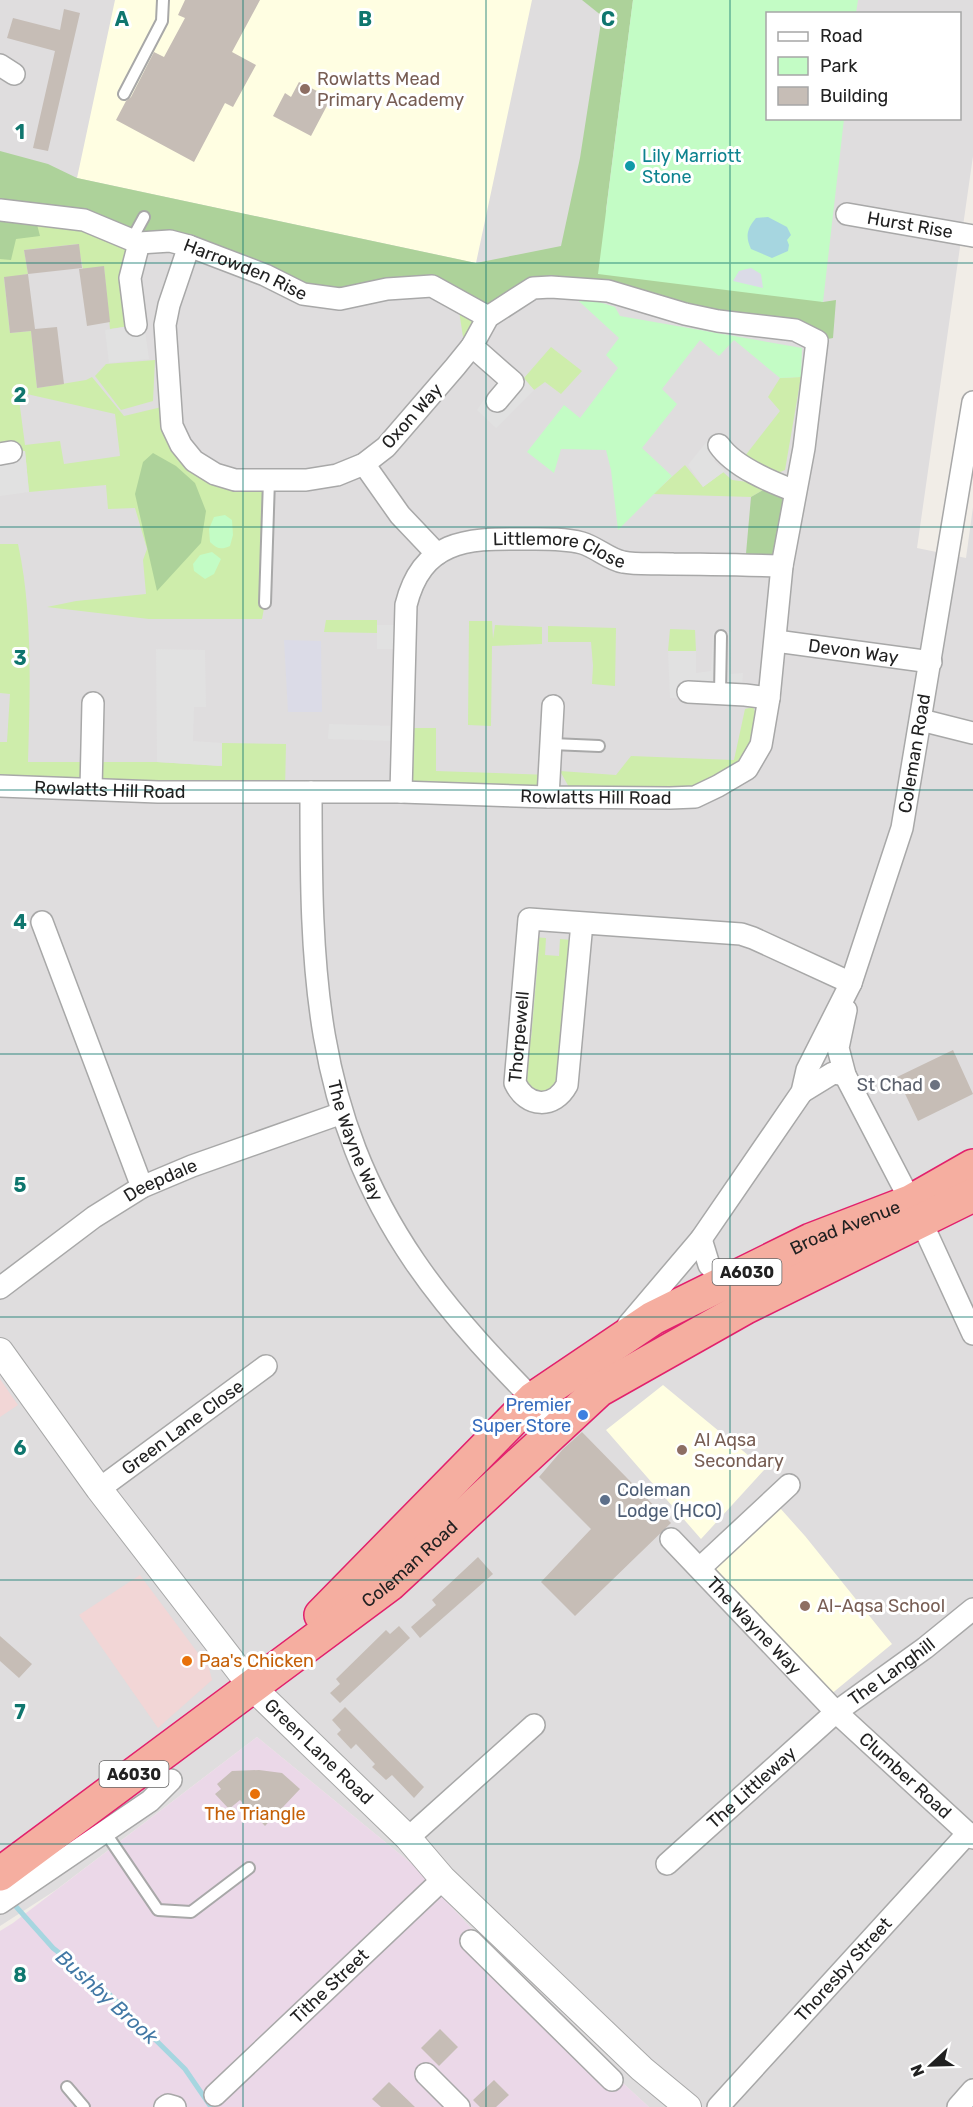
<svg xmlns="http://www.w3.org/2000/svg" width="973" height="2107" font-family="Rubik,sans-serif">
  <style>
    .residential { fill: #dfddde; fill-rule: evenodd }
    .commercial { fill: #f2d6d6 }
    .industrial { fill: #ebd8e8 }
    .education { fill: #fffee2 }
    .grass { fill: #ceedab; fill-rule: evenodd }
    .forest { fill: #add29a }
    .park { fill: #c3fcc5 }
    .parking { fill: #e1e1e1 }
    .plaza { fill: #dbdbe7 }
    .water { fill: #a6d6e0 }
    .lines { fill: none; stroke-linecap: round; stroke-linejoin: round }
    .stream { stroke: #a6d6e0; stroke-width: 5 }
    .building { fill: #c6bdb6 }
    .service-casing { stroke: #a8a8a8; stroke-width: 14 }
    .minor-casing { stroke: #a8a8a8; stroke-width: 24 }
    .tertiary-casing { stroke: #a8a8a8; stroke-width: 28 }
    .trunk-casing { stroke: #e2216c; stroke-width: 36 }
    .service { stroke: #fff; stroke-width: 10 }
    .minor { stroke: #fff; stroke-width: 21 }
    .tertiary { stroke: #fff; stroke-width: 26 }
    .trunk { stroke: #f5aea0; stroke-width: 33 }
    .grid { fill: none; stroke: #0f766e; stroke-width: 1.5; stroke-opacity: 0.55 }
    .education-dot { fill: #8d6e63; stroke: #fff; stroke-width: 2 }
    .culture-dot { fill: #0f9aa8; stroke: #fff; stroke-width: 2 }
    .worship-dot { fill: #6b7280; stroke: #fff; stroke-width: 2 }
    .shop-dot { fill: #3f7fe0; stroke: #fff; stroke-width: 2 }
    .service-dot { fill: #5c6f8a; stroke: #fff; stroke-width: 2 }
    .food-dot { fill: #e8710a; stroke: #fff; stroke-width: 2 }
    .labels { text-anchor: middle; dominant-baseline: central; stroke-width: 6; stroke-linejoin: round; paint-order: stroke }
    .shield { fill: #fff; stroke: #646464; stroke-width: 1.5 }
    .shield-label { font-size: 16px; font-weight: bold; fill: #212121 }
    .education-label { font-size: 18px; fill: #785e54; stroke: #fff; text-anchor: start }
    .culture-label { font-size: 18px; fill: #0d838f; stroke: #fff; text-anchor: start }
    .street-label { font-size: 18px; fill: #212121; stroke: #fff }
    .worship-label { font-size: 18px; fill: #5b616d; stroke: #fff; text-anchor: end }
    .shop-label { font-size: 18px; fill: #366cbe; stroke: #fff; text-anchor: end }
    .service-label { font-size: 18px; fill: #4e5e75; stroke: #fff; text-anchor: start }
    .food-label { font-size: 18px; fill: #c56008; stroke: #fff; text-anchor: start }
    .water-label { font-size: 20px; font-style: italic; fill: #4278a5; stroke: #fff }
    .grid-label { font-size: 20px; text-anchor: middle; font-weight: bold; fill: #0f766e; stroke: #fff; stroke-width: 6; stroke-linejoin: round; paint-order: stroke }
  </style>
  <rect width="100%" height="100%" fill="#f1ede7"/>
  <path class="residential" d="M0,0H973V156L917,548L966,558L973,507V2107H649L566,2031L412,1864L257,1737L56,1890L0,1926ZM768,14H960V118H768Z"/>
  <path class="commercial" d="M0,1379L18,1405L0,1417Z
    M140,1575L209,1668L212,1680L158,1728L79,1615Z"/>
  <path class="industrial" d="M257,1737L412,1864L566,2031L649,2107H0V1931L13,1923Z"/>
  <path class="education" d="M115,0H532L476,263L77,178Z
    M663,1385L765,1469L701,1539L606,1430Z
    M780,1508L805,1536L892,1644L830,1695L714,1567Z"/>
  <path class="grass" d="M0,208L139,243L136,325L110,329L104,267L83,269L78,244L24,250L28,274L4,278L10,333L31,331L37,388L86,380L92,377L124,416L170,405L194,461L269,480L265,603L262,619H149L47,607L76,601L146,594L143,560L147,549L135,508L108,509L106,485L29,492L25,451L0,454ZM18,392L115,414L120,456L64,464L60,441L25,445Z
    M459,311L471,318C474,329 471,334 464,343Z
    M551,347L582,371L561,394L545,382L534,390L524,378Z
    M155,360L153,401L121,410L95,376L106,364Z
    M801,377L785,470L773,475L741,461L780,411L768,397L780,378Z
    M685,465L703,487L723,472L732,480L772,485L751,497L653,494Z
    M0,544H18C33,612 30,692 28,762H157L221,766L222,743L286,744L285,791L0,786V742H7L10,694L0,693Z
    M326,620H377V633L324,632Z
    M469,621H492L493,639L495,625L542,627V644L492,646L491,726L468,725Z
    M548,626L616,628L615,686L592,684L593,666L591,642H548Z
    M670,629L695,630L696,651H668Z
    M753,707L757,716L752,744L738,764L691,791L570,789L560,771L616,775L631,756L734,760L745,709Z
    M409,728H436V771L550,775L548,797L401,792Z
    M533,937L546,938L545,955L559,956L560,939L572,940L561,1084L546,1096L524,1086L525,1039H531L539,946L532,945Z"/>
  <path class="forest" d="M582,0H633L606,210L823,302L836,300L833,338L817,341L551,287L488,317L432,286L340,299L189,246L34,213L40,236L16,239L11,260L0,259V151L48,164L77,178L476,263L561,246L580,158L602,16Z
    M153,453L176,466L195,483L206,511L201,543L157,591L135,494L143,462Z
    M775,483L795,491L782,564L745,565L751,497Z"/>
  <path class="park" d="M633,0H858L856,13L768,14V118L844,119L823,302L598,274Z
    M570,293L615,307L620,316L802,348L801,377L780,378L734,340L719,356L700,340L662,389L677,404L642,448L672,476L618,530L611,470L606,450L561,449L554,473L527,452L564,405L580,418L618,368L606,355L619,338Z
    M225,515L232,520L233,535L230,546C221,550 217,549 210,542L209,529L214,517Z
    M212,552L221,559L214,574L205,579L194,571L193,564L200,555Z"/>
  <path class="parking" d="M144,324L149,359L109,363L105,330Z
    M509,363L534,390L496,428L477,410Z
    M708,440L721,449L714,461L725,471L703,487L688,465Z
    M25,451L29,492L0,496V454Z
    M377,625H395V649H377Z
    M713,632H731L730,674L743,673L741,698H670L668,651H696V673L711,671Z
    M156,649L205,650L206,707H194L193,741L222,743V766L157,762Z
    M329,724L397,726V741L328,739Z"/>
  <path class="plaza" d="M751,268L761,274L763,288L733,281L739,271Z
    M284,640L321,641L322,712H288Z"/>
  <path class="water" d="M768,217L787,227L791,235L787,240L789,245L788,251L772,258L751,249C745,236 747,229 756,218Z"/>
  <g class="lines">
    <path class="stream" d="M11,1901L53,1948L101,1986L185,2069L211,2107"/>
  </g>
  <path class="building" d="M185,0H260L232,52L256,65L233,107L225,103L194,162L116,120L126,101L131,97L154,52L164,57L185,18L178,15Z
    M64,9L80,13L48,151L33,148L55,51L7,38L13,18L60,30Z
    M299,82L331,98L311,136L273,116L285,93L291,97Z
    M79,244L82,268L28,274L24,250Z
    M104,266L110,322L87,326L79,269Z
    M28,274L35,329L57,327L64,384L37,388L31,331L10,333L4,277Z
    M953,1050L973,1094L918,1121L897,1077Z
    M582,1432L671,1523L575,1616L541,1582L591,1529L539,1477L563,1449Z
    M478,1557L493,1574L420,1638L411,1627L436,1605L432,1600Z
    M399,1626L410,1638L340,1703L330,1693L340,1684L336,1679L386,1630L390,1634Z
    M0,1636L32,1664L19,1678L0,1661Z
    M345,1707L424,1787L414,1798L392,1775L386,1780L372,1767L375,1764L356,1744L351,1749L337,1734L341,1730L332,1720Z
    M259,1770L282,1773L300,1789L265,1826L240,1800L229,1809L215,1794L221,1789L217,1784L232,1771Z
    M440,2029L458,2047L439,2066L421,2048Z
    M494,2080L509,2095L496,2107H480L473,2100Z
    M389,2082L415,2107H381L372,2099Z"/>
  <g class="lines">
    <g class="service-casing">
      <path id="service" d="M124,94L162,21L163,0
        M132,239L144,217
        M265,603L269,480
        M720,694L721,636
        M552,744L599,746
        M105,1832L158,1910L191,1912L249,1868
        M67,2087L84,2107"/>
    </g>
    <g class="minor-casing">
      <g id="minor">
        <path d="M0,65L14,74"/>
        <path id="s1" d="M0,210L84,220L139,243L170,241L189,246L265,275L303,294L340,299L387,289L432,286L488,317"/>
        <path id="s2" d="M847,214L973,236"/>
        <path d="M136,325L130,278L139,243"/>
        <path d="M472,346L513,382L497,401"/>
        <path d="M719,445C734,467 771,482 795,491"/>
        <path d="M0,454L11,452"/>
        <path d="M364,464L400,515L437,554"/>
        <path id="s3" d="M776,641L931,662"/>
        <path d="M688,692L745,695L769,698"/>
        <path d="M921,720L973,733"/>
        <path id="s4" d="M0,786L158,792H401L548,797L670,798L695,797L718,786L747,769L761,745L769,698L782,566L804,448L817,341L795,330L718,321L685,314L608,291L551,287L533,288L488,317L472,346L455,367L386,447L364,464L337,475L306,480H235L215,474L194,461L181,445L172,426L165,325L169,305L189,246"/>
        <path d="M91,789L93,703"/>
        <path id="s5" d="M311,792C311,967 312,1111 415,1262C456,1322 508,1374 559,1426"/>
        <path id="s6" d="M401,792L406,605C422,541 465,538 523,539C542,539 563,538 582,543C596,547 610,560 623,562C638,565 657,563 673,564C709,564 745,565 782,566"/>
        <path d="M548,797L553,706"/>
        <path d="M42,922L142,1187"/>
        <path id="s7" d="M582,923L567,1085C554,1109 527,1108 515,1083L529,919L741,934L753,938L851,983"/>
        <path d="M846,1010L838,1048L845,1075L921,1221L973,1334"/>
        <path d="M802,1092L833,1073L845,1075"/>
        <path d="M701,1239L709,1265L733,1290"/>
        <path id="s8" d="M0,1288L94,1217L142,1187L192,1166L342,1113"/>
        <path id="s9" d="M628,1325L701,1239L802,1092L807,1070L851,983L902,828L973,402"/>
        <path id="s10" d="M99,1489L266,1366"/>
        <path id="s11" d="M671,1539L836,1712L973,1838"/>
        <path d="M700,1568L789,1485"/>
        <path d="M408,1838L534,1725"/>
        <path id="s12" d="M667,1864L836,1712L925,1648L973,1609"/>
        <path d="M0,1903L150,1801L171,1780"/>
        <path d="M471,1941L612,2080"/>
        <path d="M426,2074L459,2107"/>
        <path id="s13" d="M215,2095L443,1879"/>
        <path d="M165,2107L168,2105L175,2107"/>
        <path id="s14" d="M718,2107L968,1833"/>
        <path d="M958,2107L973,2090"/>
      </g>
    </g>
    <g class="tertiary-casing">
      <g id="tertiary">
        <path id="s15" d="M0,1351L99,1489L251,1686L408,1838L443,1879L642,2069L688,2107"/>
      </g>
    </g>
    <g class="trunk-casing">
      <g id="trunk">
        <path id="s16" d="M321,1615L533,1399L653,1318L811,1240L910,1202L973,1166"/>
        <path id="s17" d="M0,1874L390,1584L599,1390L746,1307L973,1195"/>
      </g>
    </g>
    <use href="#service" class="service"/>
    <use href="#minor" class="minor"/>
    <use href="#tertiary" class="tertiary"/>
    <use href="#trunk" class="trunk"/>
  </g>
  <path class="grid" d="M243,0V2107M486,0V2107M730,0V2107M0,263H973M0,527H973M0,790H973M0,1054H973M0,1317H973M0,1580H973M0,1844H973"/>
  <g class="education-dot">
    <circle cx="305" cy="89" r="6"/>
    <circle cx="682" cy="1450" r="6"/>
    <circle cx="805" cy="1606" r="6"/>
  </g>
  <circle class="culture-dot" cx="630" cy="166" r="6"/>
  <circle class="worship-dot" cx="935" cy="1085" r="6"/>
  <circle class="shop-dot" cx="583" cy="1415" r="6"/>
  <circle class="service-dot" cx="605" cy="1500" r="6"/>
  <g class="food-dot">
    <circle cx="187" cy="1661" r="6"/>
    <circle cx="255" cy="1794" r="6"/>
  </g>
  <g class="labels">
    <g class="shield">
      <rect x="712.5" y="1259" width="69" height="26" rx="4.5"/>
      <rect x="99.5" y="1761" width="69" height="26" rx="4.5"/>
    </g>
    <g class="shield-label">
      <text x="747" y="1272">A6030</text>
      <text x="134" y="1774">A6030</text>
    </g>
    <g class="education-label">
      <text x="317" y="79">Rowlatts Mead<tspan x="317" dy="21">Primary Academy</tspan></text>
      <text x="694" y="1440">Al Aqsa<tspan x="694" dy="21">Secondary</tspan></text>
      <text x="817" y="1606">Al-Aqsa School</text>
    </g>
    <g class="culture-label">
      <text x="642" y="156">Lily Marriott<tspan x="642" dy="21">Stone</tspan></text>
    </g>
    <g class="street-label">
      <text stroke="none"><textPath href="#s2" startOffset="64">Hurst Rise</textPath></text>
      <text stroke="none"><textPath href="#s1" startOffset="256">Harrowden Rise</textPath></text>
      <text transform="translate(412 416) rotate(-48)">Oxon Way</text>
      <text stroke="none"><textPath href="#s6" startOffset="375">Littlemore Close</textPath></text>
      <text stroke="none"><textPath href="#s3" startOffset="78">Devon Way</textPath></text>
      <text stroke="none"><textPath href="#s9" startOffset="650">Coleman Road</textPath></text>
      <text stroke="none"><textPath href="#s4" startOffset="110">Rowlatts Hill Road</textPath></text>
      <text stroke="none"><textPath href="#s4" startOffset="596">Rowlatts Hill Road</textPath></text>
      <text stroke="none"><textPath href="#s7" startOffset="276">Thorpewell</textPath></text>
      <text stroke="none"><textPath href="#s5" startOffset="354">The Wayne Way</textPath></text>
      <text stroke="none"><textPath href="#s8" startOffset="194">Deepdale</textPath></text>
      <text stroke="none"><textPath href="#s16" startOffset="660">Broad Avenue</textPath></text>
      <text stroke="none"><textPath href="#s10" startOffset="104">Green Lane Close</textPath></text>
      <text stroke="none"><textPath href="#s17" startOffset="514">Coleman Road</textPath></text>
      <text stroke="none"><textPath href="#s11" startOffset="120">The Wayne Way</textPath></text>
      <text stroke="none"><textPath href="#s12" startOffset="296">The Langhill</textPath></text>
      <text stroke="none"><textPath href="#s15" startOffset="513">Green Lane Road</textPath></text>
      <text stroke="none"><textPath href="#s11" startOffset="333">Clumber Road</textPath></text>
      <text stroke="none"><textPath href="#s12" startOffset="114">The Littleway</textPath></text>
      <text stroke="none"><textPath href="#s14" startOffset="186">Thoresby Street</textPath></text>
      <text stroke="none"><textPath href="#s13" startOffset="158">Tithe Street</textPath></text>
    </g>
    <g class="worship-label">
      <text x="923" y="1085">St Chad</text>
    </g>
    <g class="shop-label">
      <text x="571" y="1405">Premier<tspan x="571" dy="21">Super Store</tspan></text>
    </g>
    <g class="service-label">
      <text x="617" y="1490">Coleman<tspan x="617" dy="21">Lodge (HCO)</tspan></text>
    </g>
    <g class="food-label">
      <text x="199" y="1661">Paa's Chicken</text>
      <text x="255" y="1814" text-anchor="middle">The Triangle</text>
    </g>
    <g class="water-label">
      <text transform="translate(107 1997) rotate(42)">Bushby Brook</text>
    </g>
  </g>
  <g class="grid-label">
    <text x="122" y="26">A</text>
    <text x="365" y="26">B</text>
    <text x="608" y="26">C</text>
    <text x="20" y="139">1</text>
    <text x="20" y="402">2</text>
    <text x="20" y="665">3</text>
    <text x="20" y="929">4</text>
    <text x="20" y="1192">5</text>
    <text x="20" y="1455">6</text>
    <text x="20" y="1719">7</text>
    <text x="20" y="1982">8</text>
  </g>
  <rect x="766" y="12" width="195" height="108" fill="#ffffff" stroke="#a6a6a6" stroke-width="1.5"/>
  <rect x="778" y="32" width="30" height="9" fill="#ffffff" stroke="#a6a6a6" stroke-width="1.5"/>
  <text x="820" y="42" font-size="18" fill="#212121">Road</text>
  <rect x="778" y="57" width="30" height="18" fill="#c3fcc5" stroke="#a6a6a6" stroke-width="1.5"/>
  <text x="820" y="72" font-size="18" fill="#212121">Park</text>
  <rect x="778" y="87" width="30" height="18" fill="#c6bdb6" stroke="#a6a6a6" stroke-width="1.5"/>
  <text x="820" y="102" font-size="18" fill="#212121">Building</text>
  <g transform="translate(931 2065) rotate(248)" stroke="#ffffff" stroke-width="4.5" paint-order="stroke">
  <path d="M0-4.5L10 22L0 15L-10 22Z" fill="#212121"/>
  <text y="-9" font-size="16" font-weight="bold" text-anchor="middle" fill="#212121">N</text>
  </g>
</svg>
